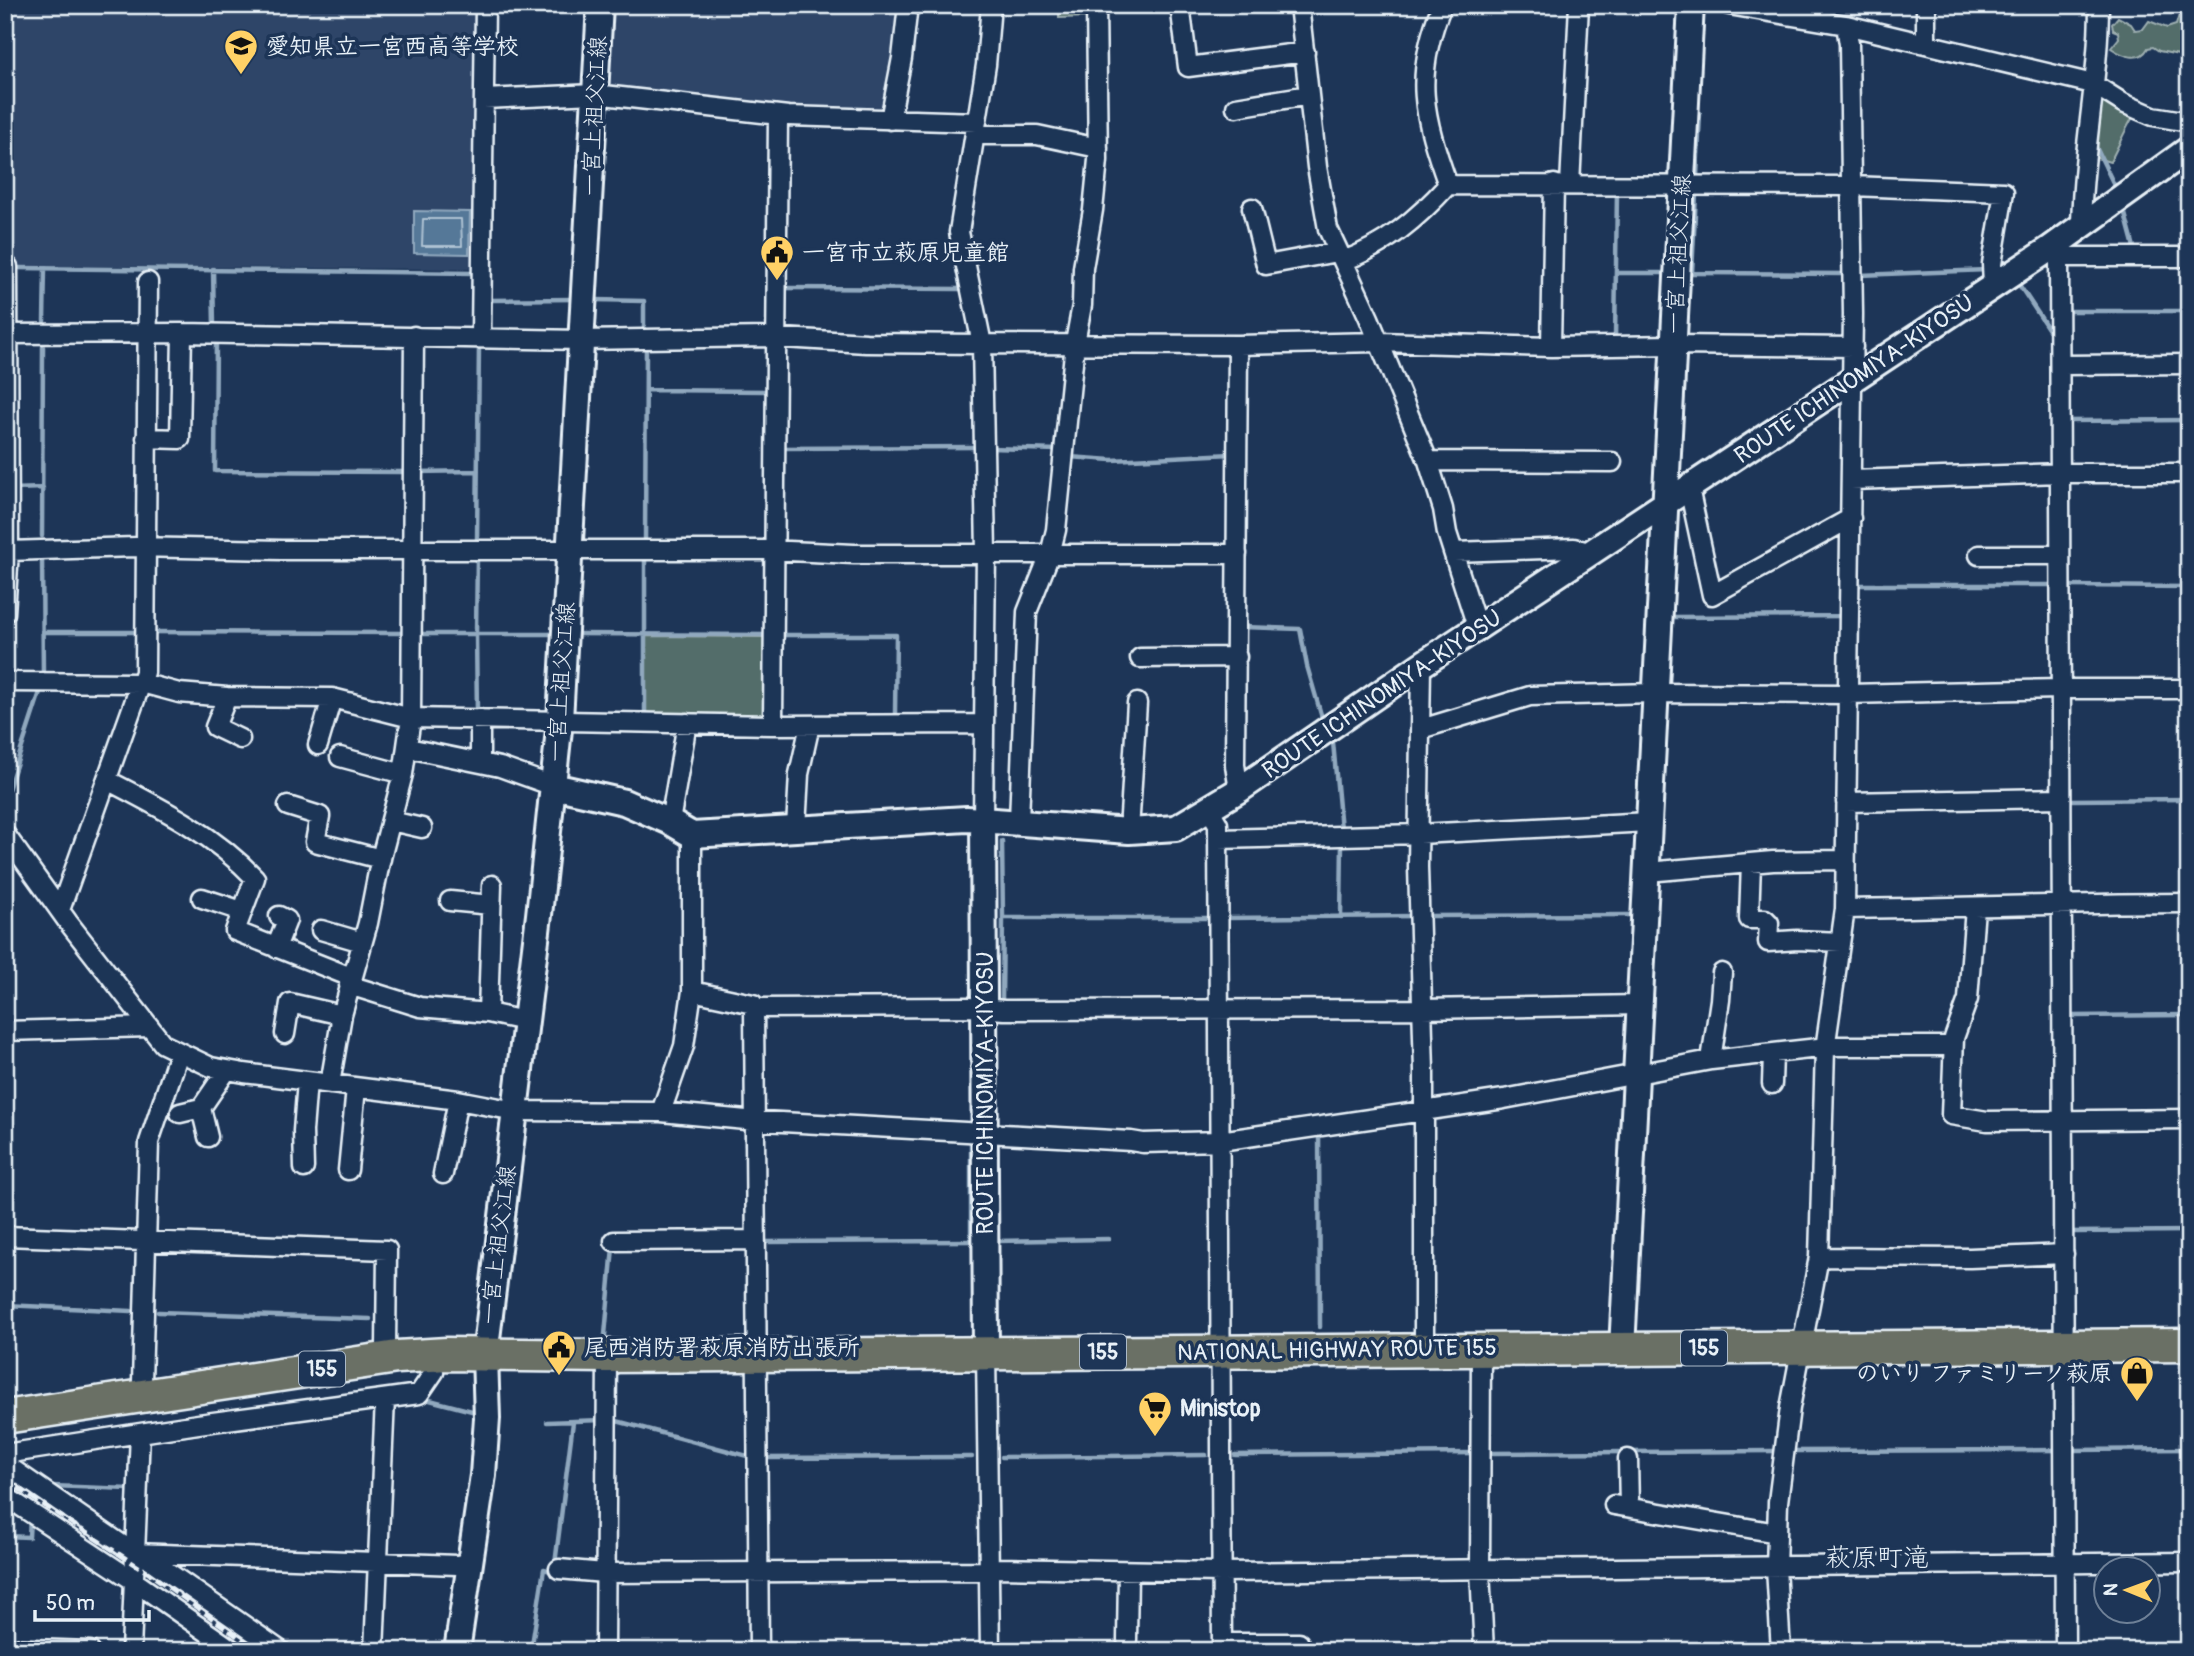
<svg xmlns="http://www.w3.org/2000/svg" width="2194" height="1656" font-family="Pangolin,'Klee One',sans-serif">
  <style>
    .built { fill: #2d4568 }
    .green { fill: #536d6a; stroke: #9eafb1; stroke-width: 2 }
    .water { fill: #557898; stroke: #90a8be; stroke-width: 2 }
    .lines { fill: none; stroke-linecap: round; stroke-linejoin: round }
    .shore { stroke: #adc1d2; stroke-width: 2 }
    .stream { stroke: #90a8be; stroke-width: 4.5 }
    .street-casing { stroke: #e8f1f8; stroke-width: 23 }
    .secondary-casing { stroke: #e8f1f8; stroke-width: 30 }
    .highway-casing { stroke: #e8f1f8; stroke-width: 37 }
    .street { stroke: #1d3557; stroke-width: 18 }
    .secondary { stroke: #1d3557; stroke-width: 24 }
    .highway { stroke: #6b7065; stroke-width: 32 }
    .rail { stroke: #e8f1f8; stroke-width: 4.5; stroke-dasharray: 10 5; stroke-linecap: butt }
    .labels { text-anchor: middle; dominant-baseline: central; stroke-width: 7; stroke-linejoin: round; paint-order: stroke }
    .shield { fill: #1d3557; stroke: #abb9c8; stroke-width: 2 }
    .shield-label { font-size: 21px; font-weight: bold; fill: #e8f1f8 }
    .poi-label { font-size: 23px; font-weight: bold; fill: #e8f1f8; stroke: #1d3557; text-anchor: start }
    .street-label { font-size: 23px; fill: #e8f1f8; stroke: #1d3557 }
    .quarter-label { font-size: 26px; fill: #e8f1f8; stroke: #1d3557 }
  </style>
  <rect width="100%" height="100%" fill="#1d3557"/>
  <filter id="ink" filterUnits="userSpaceOnUse"><feTurbulence type="fractalNoise" baseFrequency=".0143" numOctaves="2"/><feDisplacementMap in="SourceGraphic" scale="14" xChannelSelector="R" yChannelSelector="G"/><feConvolveMatrix kernelMatrix="1 2 1 2 8 2 1 2 1" color-interpolation-filters="sRGB"/></filter>
  <g filter="url(#ink)">
    <path class="built" d="M5,5H478L476,269L13,266L5,148Z
      M608,5H896L885,112L735,105L603,89Z"/>
    <path class="green" d="M1059,5H1091V17L1059,18Z
      M2189,11V57L2159,51L2153,47L2148,48C2140,63 2123,56 2111,48L2119,38L2118,32L2113,30L2112,24L2118,17L2131,24L2135,30L2143,29L2149,21L2167,28L2176,25L2179,15Z
      M2100,96L2110,98L2116,110H2125L2133,117C2124,132 2118,147 2110,162L2093,157Z
      M646,636L769,637V710L763,716L646,715Z"/>
    <path class="water" d="M414,211L470,212L469,254L414,253Z"/>
    <g class="lines">
      <path class="shore" d="M423,219H461L462,246H422Z"/>
      <path class="stream" d="M2092,144L2095,145L2117,191
        M1697,176L1700,113
        M1696,194L1692,273L1847,274
        M2123,206L2135,251
        M18,268L476,273
        M213,269L214,327
        M1616,273H1663
        M1860,275L1987,270
        M2018,283L2053,336
        M786,288L961,289L951,238L952,232
        M489,300L575,299
        M595,300L644,301V330
        M2066,314V311H2189
        M44,321L45,268
        M216,339L215,471L407,472
        M1615,340L1617,191
        M646,390L768,391
        M2067,421L2189,420
        M1073,447V455H1069V457L1112,460L1232,454
        M781,448L978,447
        M990,448L1058,450
        M416,472L477,471
        M12,489L43,488
        M42,536L43,347
        M477,543L479,344
        M645,544L646,343
        M477,555L476,634H554
        M42,556L43,677
        M1859,585H2056
        M2068,586L2189,587
        M1675,617L1843,616V613
        M1242,627L1300,629L1307,666L1322,718
        M43,632H140
        M149,632L406,633
        M415,634H476L477,713
        M574,634L769,635
        M781,635H896L895,713
        M645,715V554
        M993,729V795
        M1333,742L1341,829
        M5,799L41,689
        M2069,800L2189,799
        M1002,841L1003,918H1211
        M1427,916L1632,915
        M1341,917L1342,842
        M1224,918L1415,916
        M998,1002L1002,1000L1003,918
        M2069,1016L2189,1015
        M972,1124V1016
        M1319,1131L1320,1327
        M746,1134V1145
        M971,1142V1241
        M2071,1232L2189,1231
        M994,1241L1109,1239
        M759,1242L978,1241
        M5,1305L131,1311
        M158,1312L370,1319
        M604,1346L613,1247
        M422,1398L472,1411
        M613,1420L751,1457
        M547,1422L602,1420
        M146,1443V1441L211,1431
        M2071,1450L2189,1449
        M1793,1451L2058,1450
        M1485,1453L1774,1451
        M1235,1455L1475,1453
        M1002,1457L1206,1455
        M763,1458L972,1457
        M52,1486L129,1489
        M5,1536L29,1537L30,1518
        M531,1651L544,1569L554,1572L573,1422"/>
      <g class="street-casing">
        <path id="street" d="M1180,5L1188,67L1305,52
          M1299,5L1317,167L1328,229L1343,261
          M1442,5C1413,76 1423,115 1448,185
          M1729,5L1846,25L2093,84L2123,103L2153,116L2189,122
          M1926,43V5
          M484,99L595,94L788,116L977,122
          M1236,107L1309,95
          M890,120L902,58L908,5
          M975,135H1037L1098,148
          M1570,185L1579,5
          M1252,208L1266,265L1337,252
          M2081,226C2082,152 2099,79 2099,5
          M2051,248L2059,257H2189
          M2059,257L2065,1651
          M5,266L8,267L9,551L5,613
          M5,334L182,333L581,340L767,337L866,343L982,344L1238,345L1379,342L1551,347L1673,345L1853,347
          M481,336L485,5
          M1238,345L1235,765L1239,790
          M1551,347L1554,184
          M2061,365L2189,364
          M146,438L180,439L182,333
          M1428,461L1612,462
          M1851,480L2061,473H2189
          M1689,488L1712,595L1851,518
          M9,551L135,547L281,550H767L854,554H1237
          M1454,552L1574,548L1591,553
          M1979,555H2060
          M1478,630L1447,533L1443,509L1428,461L1369,318L1343,261C1385,246 1418,218 1448,185L1852,186L2004,192L1992,264L1993,285
          M1140,658L1237,657
          M1421,665L1418,867L1424,1071V1351
          M5,682L142,683L179,693L227,697L332,698L411,718L773,725L983,724
          M227,697L215,727L240,739
          M773,725L778,115
          M1421,729L1530,696L1655,693L1848,694L2061,689H2189
          M318,745L332,698
          M408,748L500,767L553,786
          M340,757L403,774
          M480,762V719
          M107,780C161,808 212,833 255,878L235,931L351,977
          M1846,802L2060,798
          M288,806L320,816L315,842L381,859
          M1209,809L1218,824L1222,1651
          M983,819L986,553L982,344L959,232L986,65L991,5
          M391,821L422,828
          M1019,821L1027,612L1050,554L1056,530L1075,343L1082,305L1083,268L1093,210L1098,160L1096,5
          M670,822L687,723
          M796,828L799,774L810,725
          M1129,831L1137,703
          M5,834L68,922L163,1044L211,1067L244,1073L458,1100L515,1111L661,1112L746,1120L1131,1141L1143,1143L1220,1141L1504,1099L1711,1060L1836,1046H1953
          M1218,839L1419,834L1649,822
          M1751,863L1749,919H1765L1769,923L1768,942L1797,940L1840,942
          M1647,872L1773,861L1844,860
          M202,898L242,911
          M450,901L491,905
          M1975,908L1968,999L1954,1038L1951,1115L1987,1121L2189,1119
          M1845,909C1960,908 2074,903 2189,903
          M60,910L145,672L148,282
          M321,930L362,942
          M276,948L287,920L279,916
          M349,985L420,1007L488,1013L525,1021
          M692,991L753,1004L754,1008L969,1007L1004,1010L1422,1009L1640,1005
          M754,1008L759,1651
          M488,1013L492,885
          M5,1031L150,1027
          M285,1034L290,1003L342,1015
          M1711,1060L1720,1000L1722,973
          M330,1084L342,1015L368,923L380,862L403,774L411,718L414,336
          M1772,1084L1773,1054
          M661,1112L684,1046L692,991V835
          M180,1113L201,1108
          M208,1137L201,1108L227,1070
          M304,1168L303,1131L307,1081
          M348,1170L356,1088
          M443,1174L458,1100
          M5,1236L387,1250L386,1348L397,1357
          M614,1241L755,1240
          M1819,1257L1970,1258L2064,1254
          M1481,1349L1480,1569L1484,1651
          M986,1352L990,1651
          M142,1382L149,1142L179,1053
          M5,1454L198,1424L419,1394L434,1372
          M1628,1459L1629,1507
          M5,1464L134,1553L149,1559L281,1651
          M5,1496L134,1581L234,1651
          M1614,1505L1777,1533
          M134,1553L457,1565L471,1562
          M559,1569L604,1573L981,1571L996,1568L1221,1572L2189,1562
          M1127,1640L1128,1572
          M1222,1643H1299
          M5,1648L90,1651
          M131,1651L140,1433
          M374,1651L385,1399
          M605,1651L607,1356
          M1781,1651L1776,1568L1778,1502L1790,1408L1819,1257L1825,1049L1845,909L1853,314L1849,44L1846,25"/>
      </g>
      <g class="secondary-casing">
        <path id="secondary" d="M553,786L624,802L670,822L692,835L967,819L1129,831L1176,828L1239,790L1421,665L2051,248L2189,149
          M983,819L986,1352
          M1622,1349L1691,5
          M457,1651L483,1475L487,1418L485,1355L539,915L560,720L600,5"/>
      </g>
      <g class="highway-casing">
        <path id="highway" d="M5,1417L397,1357L447,1354L607,1356L2189,1345"/>
      </g>
      <use href="#street" class="street"/>
      <use href="#secondary" class="secondary"/>
      <use href="#highway" class="highway"/>
      <path class="rail" d="M5,1480L150,1574L258,1651"/>
    </g>
  </g>
  <defs>
    <g id="school-pin" transform="scale(1.75)"><path d="M0 17L-7.5 6A9.5 9.5 0 1 1 7.5 6Z" fill="#ffd166" stroke="#1d3557"/><path d="M0-5L7-2L0 1L-7-2ZM-4 1L0 2.5L4 1V4Q0 6-4 4Z" fill="#111"/></g>
    <g id="civic-pin" transform="scale(1.75)"><path d="M0 17L-7.5 6A9.5 9.5 0 1 1 7.5 6Z" fill="#ffd166" stroke="#1d3557"/><path d="M-.6-6.5H3V-4.5H.6V-3L4-1V1h2V6H-6V1h2V-1L-.6-3ZM-1.2 2.5V6h2.4V2.5Z" fill="#111"/></g>
    <g id="shop-pin" transform="scale(1.75)"><path d="M0 17L-7.5 6A9.5 9.5 0 1 1 7.5 6Z" fill="#ffd166" stroke="#1d3557"/><path d="M-5-2.5h2.3a2.7 3.5 0 0 1 5.4 0H5L5.5 6h-11ZM-1.5-2.5h3a1.5 2.3 0 0 0-3 0Z" fill="#111"/></g>
    <g id="supermarket-pin" transform="scale(1.75)"><path d="M0 17L-7.5 6A9.5 9.5 0 1 1 7.5 6Z" fill="#ffd166" stroke="#1d3557"/><path d="M-6-5.5h2.5l.6 2H6L4.5 2H-2.5L-4.4-4H-6ZM-1.5 3.2a1.3 1.3 0 1 0 .1 0ZM3 3.2a1.3 1.3 0 1 0 .1 0Z" fill="#111"/></g>
  </defs>
  <g fill-rule="evenodd">
    <use href="#school-pin" x="241" y="46"/>
    <use href="#civic-pin" x="777" y="252"/>
    <use href="#civic-pin" x="559" y="1347"/>
    <use href="#shop-pin" x="2137" y="1373"/>
    <use href="#supermarket-pin" x="1155" y="1408"/>
  </g>
  <g class="labels">
    <g class="shield">
      <rect x="1681" y="1330.5" width="46" height="35" rx="5"/>
      <rect x="1080" y="1334.5" width="46" height="35" rx="5"/>
      <rect x="299" y="1351.5" width="46" height="35" rx="5"/>
    </g>
    <g class="shield-label">
      <text x="1704" y="1348">155</text>
      <text x="1103" y="1352">155</text>
      <text x="322" y="1369">155</text>
    </g>
    <g class="poi-label">
      <text x="266" y="46">愛知県立一宮西高等学校</text>
      <text x="802" y="252">一宮市立萩原児童館</text>
      <text x="584" y="1347">尾西消防署萩原消防出張所</text>
      <text x="2112" y="1373" text-anchor="end">のいり ファミリーノ萩原</text>
      <text x="1180" y="1408">Ministop</text>
    </g>
    <g class="street-label">
      <text transform="translate(594 116) rotate(-87)">一宮上祖父江線</text>
      <text transform="translate(1678 254) rotate(-87)">一宮上祖父江線</text>
      <text transform="translate(1854 379) rotate(-34)">ROUTE ICHINOMIYA-KIYOSU</text>
      <text transform="translate(561 682) rotate(-86)">一宮上祖父江線</text>
      <text transform="translate(1382 694) rotate(-34)">ROUTE ICHINOMIYA-KIYOSU</text>
      <text transform="translate(985 1093) rotate(-90)">ROUTE ICHINOMIYA-KIYOSU</text>
      <text transform="translate(498 1245) rotate(-83)">一宮上祖父江線</text>
      <text transform="translate(1337 1350) rotate(-1)">NATIONAL HIGHWAY ROUTE 155</text>
    </g>
    <g class="quarter-label">
      <text x="1877" y="1558">萩原町滝</text>
    </g>
  </g>
  <rect width="2194" height="1656" fill="none" stroke="#1d3557" stroke-width="28"/>
  <rect x="14" y="14" width="2166" height="1628" fill="none" stroke="#e8f1f8" stroke-width="2.5" filter="url(#ink)"/>
  <g transform="translate(2127 1590) rotate(271)"><circle r="33" fill="#1d3557" stroke="#6e8097" stroke-width="2"/>
  <path d="M0-5L12 26L0 18L-12 26Z" fill="#ffd166"/>
  <text y="-10" font-size="19" font-weight="bold" text-anchor="middle" fill="#e8f1f8">N</text>
  </g>
  <path d="M35 1610v10h114v-10" fill="none" stroke="#e8f1f8" stroke-width="3.5"/>
  <text x="46" y="1610" font-size="21" fill="#e8f1f8" stroke="#1d3557" stroke-width="5" paint-order="stroke">50 m</text>
</svg>
